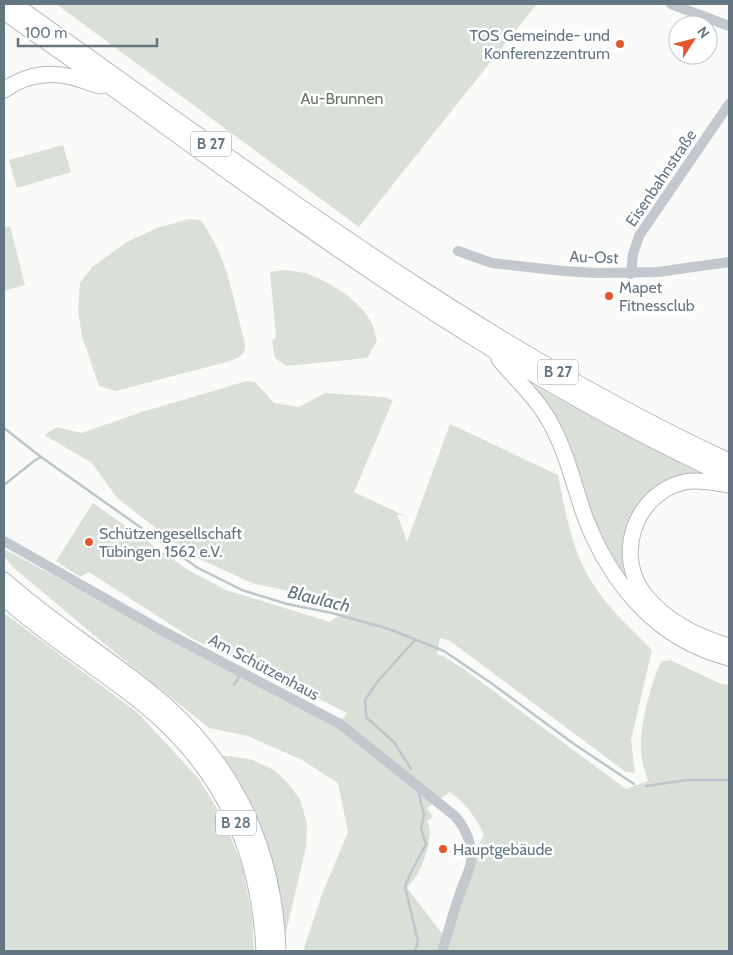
<svg xmlns="http://www.w3.org/2000/svg" width="733" height="955" font-family="Cabin,sans-serif">
  <style>
    .green { fill: #dadfd7; fill-rule: evenodd }
    .lines { fill: none; stroke-linecap: round; stroke-linejoin: round }
    .stream { stroke: #bbc7cb; stroke-width: 2.5 }
    .highway-casing { stroke: #b4b9bd; stroke-width: 17 }
    .minor { stroke: #c3c8cc; stroke-width: 10 }
    .highway { stroke: #fff; stroke-width: 15 }
    .poi-dot { fill: #e4572e; stroke: #fff; stroke-width: 2 }
    .labels { text-anchor: middle; dominant-baseline: central; stroke-width: 5; stroke-linejoin: round; paint-order: stroke }
    .shield { fill: #fff; stroke: #939fa8; stroke-width: 1 }
    .shield-label { font-size: 15px; font-weight: bold; fill: #657683 }
    .poi-label { font-size: 16px; fill: #657683; stroke: #fff; text-anchor: start }
    .park-label { font-size: 16px; fill: #687a64; stroke: #fff }
    .street-label { font-size: 16px; fill: #657683; stroke: #fff }
    .water-label { font-size: 18px; font-style: italic; fill: #60757c; stroke: #fff }
  </style>
  <rect width="100%" height="100%" fill="#fafaf8"/>
  <path class="green" d="M56,4H537L359,227Z
    M63,145L71,172L17,188L9,160Z
    M189,219L200,220C227,253 233,299 244,340C247,353 242,357 230,361L116,391L99,386L82,336L78,311L80,283L92,267L127,242L157,228Z
    M10,226L25,285L4,291V228Z
    M286,270C292,271 299,272 305,273C327,280 361,301 371,322C374,327 375,335 377,341L367,358L286,366L275,358L272,341L276,337L270,272Z
    M247,381L255,382L274,403L299,407L325,393L383,397L393,400L354,492L409,518L397,514L407,542L450,424L558,475C565,510 572,553 593,584C609,609 631,629 652,650L631,740L635,773L626,772L450,641L440,638L437,654L445,657L465,670L626,789L648,781C644,769 640,756 641,743C641,722 652,680 661,662L670,660L721,684L729,685V951H303L323,892L348,832L338,783L302,760L248,736L209,728L107,646L15,569L4,556V549L336,727L347,713L265,671L193,639L89,572L80,577L56,561L93,503L188,570L226,590L330,622L352,605L252,583L191,555L117,498L92,463L44,435L57,427L81,433L142,412ZM450,792C466,804 476,817 484,835L471,859L448,932H441L407,888C410,883 415,879 417,875C424,863 435,833 427,821L433,817L427,808Z
    M535,386L611,428L701,474L700,475L640,504L633,586L615,568L534,388Z
    M4,613L138,713L199,779L224,820L243,868L252,916L254,951H4Z
    M220,755L250,759L274,770L286,781L300,799L307,824L306,847L283,945L268,850L251,804Z"/>
  <g class="lines">
    <path class="stream" d="M4,428L41,457L198,568L242,590L287,604L332,613L389,629L444,651L491,683L574,744L634,784
      M4,485L34,461L41,457
      M234,685L239,677
      M411,769L394,742L366,717L365,700L378,681L415,640
      M646,786L687,780H729
      M415,951L418,941L405,887L409,876L426,844L421,829L424,815L419,794"/>
    <g class="highway-casing">
      <path id="highway" d="M14,4C244,166 472,342 729,461
        M4,12C40,38 77,63 114,89C310,232 508,376 729,477
        M4,90C27,74 51,70 78,79C86,81 93,85 101,86
        M499,359C517,381 538,399 551,424C567,453 574,486 585,517C611,584 657,640 729,658
        M729,485C714,483 699,479 684,482C634,494 614,556 645,595C666,621 698,637 729,646
        M4,580C51,622 105,655 154,695C233,760 275,849 278,951
        M4,598C47,637 97,667 143,704C223,769 259,850 264,951"/>
    </g>
    <path class="minor" d="M671,4L729,26
      M458,251L492,263L563,271L597,273L658,272L729,262
      M631,274L633,254L639,236L729,104
      M4,541L159,629L340,724L455,816C466,829 475,848 470,866C467,877 461,888 458,899C452,916 448,934 442,951"/>
    <use href="#highway" class="highway"/>
  </g>
  <g class="poi-dot">
    <circle cx="620" cy="44" r="5"/>
    <circle cx="609" cy="296" r="5"/>
    <circle cx="89" cy="542" r="5"/>
    <circle cx="443" cy="849" r="5"/>
  </g>
  <g class="labels">
    <g class="shield">
      <rect x="191" y="131.5" width="40" height="25" rx="4"/>
      <rect x="538" y="359.5" width="40" height="25" rx="4"/>
      <rect x="216" y="810.5" width="40" height="25" rx="4"/>
    </g>
    <g class="shield-label">
      <text x="211" y="144">B 27</text>
      <text x="558" y="372">B 27</text>
      <text x="236" y="823">B 28</text>
    </g>
    <g class="poi-label">
      <text x="610" y="35" text-anchor="end">TOS Gemeinde- und<tspan x="610" dy="18">Konferenzzentrum</tspan></text>
      <text x="619" y="287">Mapet<tspan x="619" dy="18">Fitnessclub</tspan></text>
      <text x="99" y="533">Schützengesellschaft<tspan x="99" dy="18">Tübingen 1562 e.V.</tspan></text>
      <text x="453" y="849">Hauptgebäude</text>
    </g>
    <g class="park-label">
      <text x="342" y="98">Au-Brunnen</text>
    </g>
    <g class="street-label">
      <text transform="translate(661 178) rotate(-56)">Eisenbahnstraße</text>
      <text transform="translate(594 257) rotate(2)">Au-Ost</text>
      <text transform="translate(264 667) rotate(28)">Am Schützenhaus</text>
    </g>
    <g class="water-label">
      <text transform="translate(319 599) rotate(14)">Blaulach</text>
    </g>
  </g>
  <rect width="733" height="955" fill="none" stroke="#657683" stroke-width="10"/>
  <g transform="translate(693 40) rotate(54)"><circle r="24" fill="#ffffff" stroke="#c1c8cd"/>
  <path d="M0-4L9 19L0 12L-9 19Z" fill="#e4572e"/>
  <text y="-8" font-size="14" font-weight="bold" text-anchor="middle" fill="#657683">N</text>
  </g>
  <path d="M18 38v8h139v-8" fill="none" stroke="#657683" stroke-width="2.5"/>
  <text x="25" y="38" font-size="15" fill="#657683" stroke="#ffffff" stroke-width="4" paint-order="stroke">100 m</text>
</svg>
